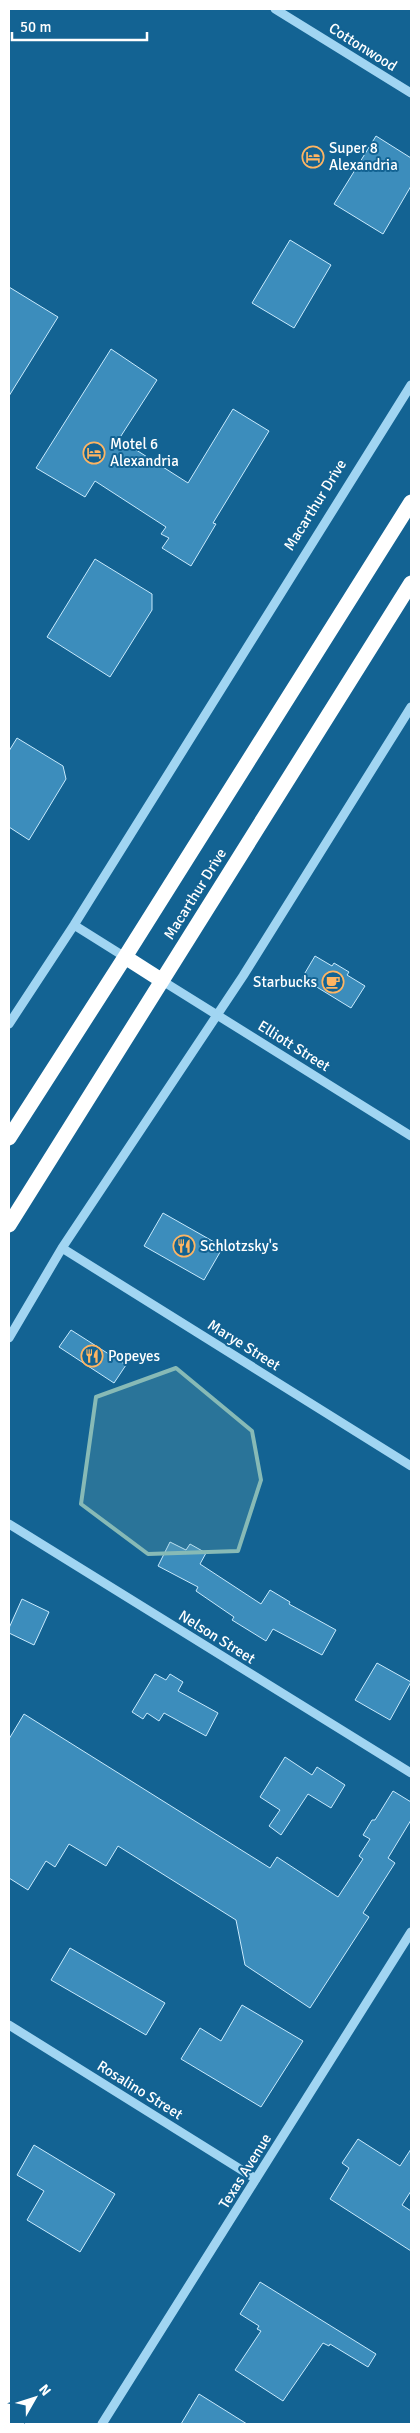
<svg xmlns="http://www.w3.org/2000/svg" width="420" height="2433" font-family="Signika,sans-serif">
  <style>
    .building { fill: #3c8dbc; stroke: #c8eafd }
    .lines { fill: none; stroke-linecap: round; stroke-linejoin: round }
    .minor { stroke: #a1d5f2; stroke-width: 9 }
    .highway { stroke: #fff; stroke-width: 15 }
    .marked { fill: #87bab6; fill-opacity: 0.2; stroke: #87bab6; stroke-width: 4; stroke-linejoin: round }
    .labels { text-anchor: middle; dominant-baseline: central; stroke-width: 4; stroke-linejoin: round; paint-order: stroke }
    .street-label { font-size: 15px; fill: #fff; stroke: #136393 }
    .poi-label { font-size: 15px; fill: #fff; stroke: #136393; text-anchor: start }
  </style>
  <rect width="100%" height="100%" fill="#136393"/>
  <path class="building" d="M376,136L411,158V186L383,234L334,204Z
    M290,240L331,265L294,328L252,303Z
    M9,287L58,317L9,396Z
    M111,349L157,380L119,439L188,483L233,409L269,431L213,523L216,524L191,566L162,548L169,538L161,534L166,527L95,481L85,497L36,468Z
    M95,559L152,594V610L110,677L47,637Z
    M17,738L63,766L66,779L29,840L9,827V751Z
    M315,956L332,966L334,963L349,972L347,975L365,986L351,1008L302,978Z
    M163,1213L223,1247L204,1280L144,1246Z
    M71,1330L126,1365L114,1383L59,1347Z
    M170,1542L186,1550L190,1544L206,1553L200,1564L261,1604L270,1590L290,1602L289,1604L336,1630L322,1655L273,1629L266,1641L232,1620L234,1617L196,1591L198,1587L158,1566Z
    M22,1599L49,1612L34,1645L9,1633V1628Z
    M377,1663L411,1682L390,1720L355,1700Z
    M155,1674L166,1680L170,1674L183,1682L178,1691L218,1713L206,1736L164,1713L159,1721L147,1713L143,1719L132,1712Z
    M24,1714L270,1868L277,1857L338,1897L363,1859L359,1856L370,1839L363,1835L372,1820H375L393,1791L411,1802V1820L388,1858L395,1863L363,1913L369,1917L310,2008L245,1965L236,1920L118,1846L106,1866L69,1844L55,1867L46,1861L28,1890L9,1878V1739Z
    M285,1757L312,1775L317,1767L345,1785L331,1808L308,1794L281,1835L269,1826L280,1810L260,1797Z
    M70,1948L165,2003L146,2035L51,1980Z
    M242,2005L303,2041L261,2107L181,2059L200,2028L221,2041Z
    M358,2139L400,2166L411,2149V2191L402,2205L411,2211V2251L330,2199L349,2168L342,2163Z
    M34,2145L115,2194L80,2252L27,2220L44,2191L17,2175Z
    M260,2282L376,2354L368,2367L330,2344L329,2346L323,2343L283,2401L235,2370L261,2331L257,2329L259,2326L240,2314Z
    M199,2394L247,2424H181Z"/>
  <g class="lines">
    <path class="minor" d="M275,9L411,93
      M74,925L125,957
      M161,980L411,1136
      M9,1024L74,925L411,385
      M62,1248L411,1466
      M9,1338L62,1248L243,976L411,707
      M9,1524L411,1773
      M9,2025L256,2179
      M102,2424L411,1932"/>
    <path class="highway" d="M125,957L161,980
      M9,1138L125,957L411,502
      M9,1225L411,583"/>
  </g>
  <path class="marked" d="M176,1368L252,1431L261,1480L238,1551L148,1554L81,1504L96,1397Z"/>
  <defs>
    <g id="hotel-ring" transform="scale(1.125)"><circle r="9.5" fill="#136393" stroke="#ffb562" stroke-width="1.5"/><path d="M-6-4.5h1.5V1H6V5H4.5V3h-9V5H-6ZM-4 0a1.8 1.8 0 1 1 3.6 0ZM.5 0V-2.5h3Q6-2.5 6 0Z" fill="#ffb562"/></g>
    <g id="cafe-ring" transform="scale(1.125)"><circle r="9.5" fill="#136393" stroke="#ffb562" stroke-width="1.5"/><path d="M-5.5-4.5H6V0H3Q3 3.5 0 3.5H-2.5Q-5.5 3.5-5.5 0ZM3-3.2v2h1.7v-2ZM-6 4.5H4V6H-6Z" fill="#ffb562"/></g>
    <g id="restaurant-ring" transform="scale(1.125)"><circle r="9.5" fill="#136393" stroke="#ffb562" stroke-width="1.5"/><path d="M-5-6h1v4h1v-4h1v4h1v-4h1v5L-1.5 .5V6h-2V.5L-5-1ZM5-6V6H3V1.5H1.5Q1.5-4 5-6Z" fill="#ffb562"/></g>
  </defs>
  <g fill-rule="evenodd">
    <use href="#hotel-ring" x="313" y="157"/>
    <use href="#hotel-ring" x="94" y="453"/>
    <use href="#cafe-ring" x="333" y="982"/>
    <use href="#restaurant-ring" x="184" y="1246"/>
    <use href="#restaurant-ring" x="92" y="1356"/>
  </g>
  <g class="labels">
    <g class="street-label">
      <text transform="translate(363 47) rotate(32)">Cottonwood</text>
      <text transform="translate(315 505) rotate(-58)">Macarthur Drive</text>
      <text transform="translate(195 894) rotate(-58)">Macarthur Drive</text>
      <text transform="translate(294 1046) rotate(32)">Elliott Street</text>
      <text transform="translate(244 1345) rotate(32)">Marye Street</text>
      <text transform="translate(217 1637) rotate(32)">Nelson Street</text>
      <text transform="translate(140 2090) rotate(32)">Rosalino Street</text>
      <text transform="translate(245 2171) rotate(-58)">Texas Avenue</text>
    </g>
    <g class="poi-label">
      <text x="329" y="148">Super 8<tspan x="329" dy="17">Alexandria</tspan></text>
      <text x="110" y="444">Motel 6<tspan x="110" dy="17">Alexandria</tspan></text>
      <text x="317" y="982" text-anchor="end">Starbucks</text>
      <text x="200" y="1246">Schlotzsky's</text>
      <text x="108" y="1356">Popeyes</text>
    </g>
  </g>
  <rect width="420" height="2433" fill="none" stroke="#ffffff" stroke-width="20"/>
  <g transform="translate(35 2398) rotate(51)" stroke="#136393" stroke-width="4" paint-order="stroke">
  <path d="M0-4L9 19L0 12L-9 19Z" fill="#ffffff"/>
  <text y="-8" font-size="14" font-weight="bold" text-anchor="middle" fill="#ffffff">N</text>
  </g>
  <path d="M12 32v8h135v-8" fill="none" stroke="#ffffff" stroke-width="2.5"/>
  <text x="20" y="32" font-size="15" fill="#ffffff" stroke="#136393" stroke-width="4" paint-order="stroke">50 m</text>
</svg>
